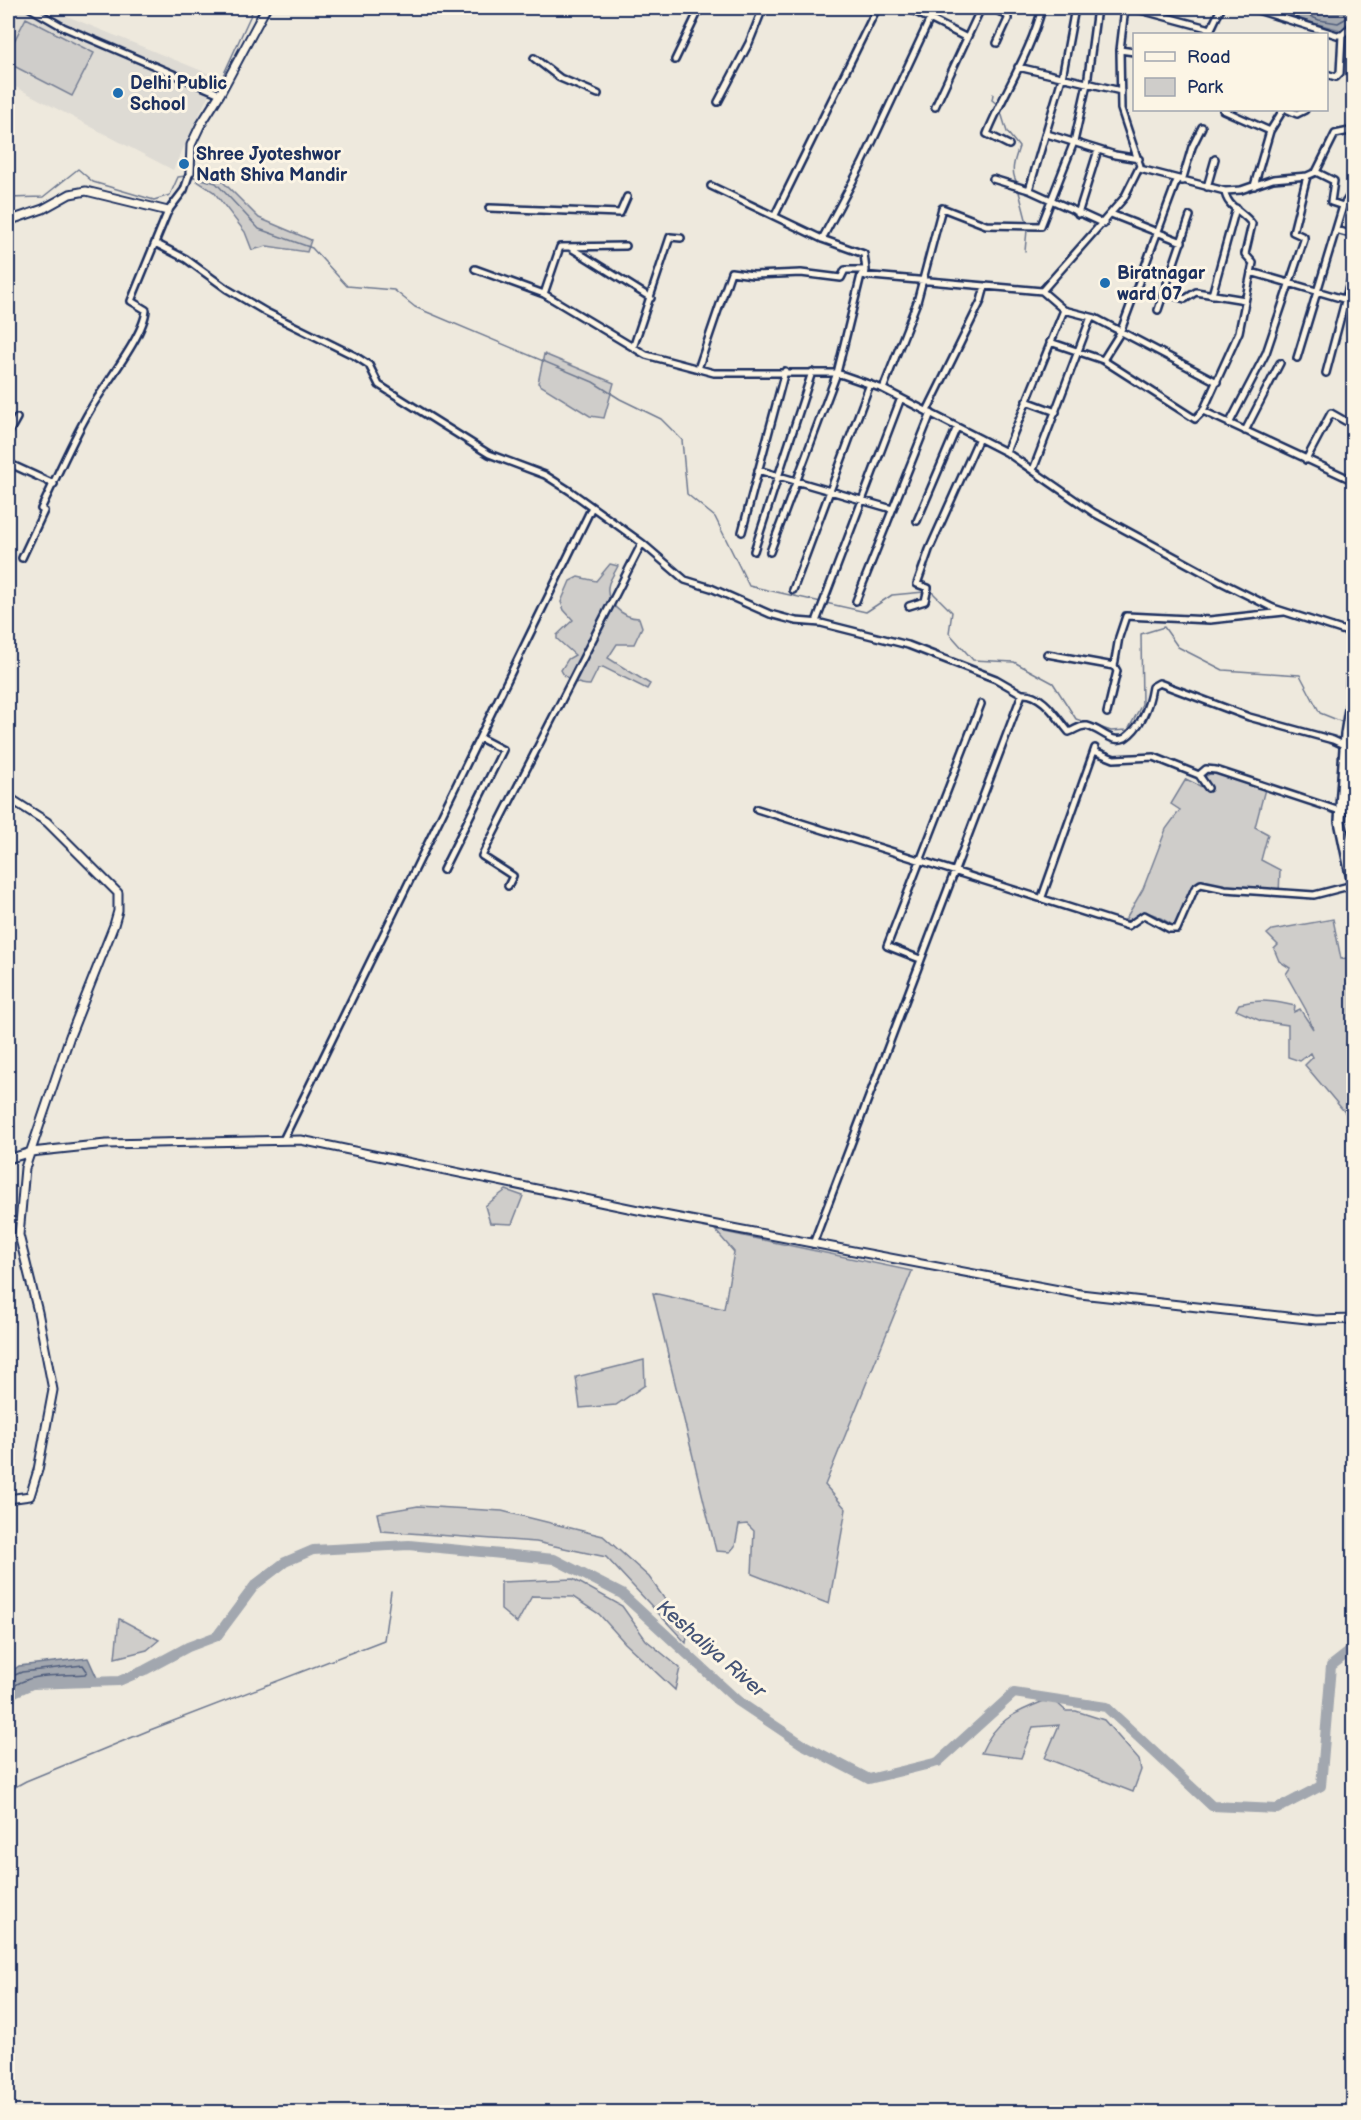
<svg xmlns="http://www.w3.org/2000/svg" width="1361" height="2120" font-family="'Balsamiq Sans',sans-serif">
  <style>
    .built { fill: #dedbd4 }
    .green { fill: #cfcdca; stroke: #757e94; stroke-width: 1.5 }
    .water { fill: #a2a7af; stroke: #6c778f; stroke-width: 1.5 }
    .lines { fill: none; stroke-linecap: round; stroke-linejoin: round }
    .shore { stroke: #515f7e; stroke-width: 1.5 }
    .stream { stroke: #6c778f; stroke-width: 1.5 }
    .river { stroke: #a2a7af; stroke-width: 10 }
    .minor-casing { stroke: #1b2f5e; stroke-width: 10 }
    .tertiary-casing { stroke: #1b2f5e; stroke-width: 11 }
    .primary-casing { stroke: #1b2f5e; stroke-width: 14 }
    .minor { stroke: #fcf5e5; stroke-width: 5 }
    .tertiary { stroke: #fcf5e5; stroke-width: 7 }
    .primary { stroke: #fcf5e5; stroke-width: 9 }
    .poi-dot { fill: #1f6fb2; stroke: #fcf5e5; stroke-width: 2 }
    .labels { text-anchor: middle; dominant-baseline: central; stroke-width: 6; stroke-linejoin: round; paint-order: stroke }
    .poi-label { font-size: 18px; font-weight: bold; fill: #1b2f5e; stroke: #fcf5e5; text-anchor: start }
    .water-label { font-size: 20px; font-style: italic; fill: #445376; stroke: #fcf5e5 }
  </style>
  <rect width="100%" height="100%" fill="#eee9dd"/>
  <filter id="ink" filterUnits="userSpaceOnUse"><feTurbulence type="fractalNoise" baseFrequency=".0167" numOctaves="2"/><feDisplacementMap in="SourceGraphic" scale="12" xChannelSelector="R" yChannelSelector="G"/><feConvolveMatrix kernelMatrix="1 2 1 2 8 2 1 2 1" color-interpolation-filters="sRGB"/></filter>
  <g filter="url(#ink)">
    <path class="built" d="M8,8H47L217,77L173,170L8,83Z"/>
    <path class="green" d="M26,18L94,53L72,96L8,63V53Z
      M200,172L215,174L259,218L311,240L307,252L267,246L252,250L245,232L214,192L197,181Z
      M544,354L614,383L604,418L590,416L540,385L538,383Z
      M610,564L618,566C615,572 611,578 609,583C603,602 623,618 639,618L642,627L634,644H617L608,658L650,684L647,689L603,667L598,669L590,685C580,685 565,680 561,670L568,659L575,655L557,639V635L573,620L564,610L561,602L570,581L578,577L596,581Z
      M1213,772L1265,789L1255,827L1268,834L1261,860L1280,870L1279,895L1213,891L1201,881L1193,886L1175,926C1158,918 1147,904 1132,921L1125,920L1143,889L1166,829L1180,810L1171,804L1186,779L1204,788L1208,784L1204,777Z
      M1333,919L1341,959L1353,957V973L1347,974L1354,1003L1353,1122L1305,1065L1313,1057L1311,1053L1300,1061L1288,1057V1025L1261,1021L1236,1010L1239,1004C1259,999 1275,1001 1295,1006L1294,1012L1300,1009L1313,1029L1306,1010L1286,974L1290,968L1279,961L1274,949L1278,945L1267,934L1272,930Z
      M506,1190L523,1196L512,1224L490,1223L485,1206Z
      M715,1230L912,1271L825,1485L846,1509L829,1604L752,1574L754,1531L747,1524L739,1525L735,1546L730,1552L716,1551L653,1293L724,1309L734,1252Z
      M644,1360L645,1385L616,1405L580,1408L576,1377Z
      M418,1506L502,1511L603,1536L649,1577L688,1632L686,1643L606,1557L536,1542L381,1531L377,1513Z
      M573,1579L622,1606L646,1640L680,1668L675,1690L625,1643L599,1614L573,1597L532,1596L517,1623L501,1610V1582Z
      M119,1619H120L159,1640L147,1650L115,1658Z
      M1044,1701L1056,1702L1066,1711H1076L1104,1720L1139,1760L1141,1770L1133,1792L1045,1758L1059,1725L1033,1727L1021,1758L981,1753C995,1721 1013,1713 1044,1701Z"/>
    <path class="water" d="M1282,8H1353V18L1341,30L1302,20Z
      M88,1658L98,1680C67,1681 30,1676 8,1700V1674L19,1666Z"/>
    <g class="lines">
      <path class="shore" d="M1291,8L1319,20L1338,23L1354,14
        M8,1678L22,1672L83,1665L87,1671L85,1674C60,1676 26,1672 8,1691"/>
      <path class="stream" d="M221,80L254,8
        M993,94L992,100L998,105
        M1000,109L1007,132L1019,147C1015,159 1009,172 1018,184
        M191,176L216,183L259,229L312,248L347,286L394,290L415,307L593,382L620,399L661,419L682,440L687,494L715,517L749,586L866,612L892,595L924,592
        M1019,192L1027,223
        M8,198L43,197L78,169L93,182L154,200L170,195L178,177L186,176
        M1025,251L1027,230
        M929,592H932L952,612L949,633L973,660L1014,662L1053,683L1076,719L1111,731L1128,730L1142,704L1141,634L1164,627L1178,647L1223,670L1300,675L1320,713L1345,723
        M8,1796L13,1788L26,1781L150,1730L384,1640L391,1591"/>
      <path class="river" d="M8,1695L32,1684L119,1681L145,1670L188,1647L217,1636L255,1585L285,1562L313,1550L409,1545L554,1559L622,1594L738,1701L802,1744L869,1779L938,1762L1014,1693L1106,1707L1212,1806L1277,1809L1321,1786L1331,1666L1354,1648"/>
      <g class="minor-casing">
        <path id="minor" d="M30,8L63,27L220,94
          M908,8L967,38
          M993,8L1006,15
          M1133,8L1211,29L1221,8
          M1251,8L1337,35H1342L1354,24
          M997,43L1008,19L1007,8
          M1120,50L1134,52
          M534,58L560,78L598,94
          M675,60L700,8
          M1018,67L1121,91
          M1326,74L1336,77L1340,73L1342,35
          M718,102L749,43L763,8
          M935,107L981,8
          M1223,110L1270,131L1254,186
          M1288,110L1297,114L1305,110
          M1270,131L1283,110
          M1047,134L1115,155L1139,159
          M1009,145L987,134C1004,92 1031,52 1042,8
          M1140,169L1225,191L1241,190L1273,179L1307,176L1316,172L1335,134L1354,130
          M1316,172L1334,181L1331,202L1343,206
          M993,179L1029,190L1104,224
          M1182,181L1192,147L1202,127
          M711,186L822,239L864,254L866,270
          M1207,187L1215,159
          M1029,190L1062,78L1075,8
          M489,208L620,213L627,197
          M1078,214L1098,150
          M1111,214L1182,242
          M775,215L877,8
          M1336,230L1354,235
          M822,239L862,164L935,8
          M155,243L186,259L227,289L266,312L355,356L369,365L379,385L489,454L545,475L570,491L642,543L685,580L711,588L770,614L796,621L821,623L908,645L996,679L1022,694C1042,692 1057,718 1069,732C1076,730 1079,725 1087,726C1101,729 1111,744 1125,738C1142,726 1149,706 1152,687L1159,683L1249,717L1333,740L1346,746
          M571,248L651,298
          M475,269L544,294L646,355L714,373H837L883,389L1006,452L1094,513L1221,582L1273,608L1351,633
          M1251,272L1354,302
          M1164,293L1185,299L1196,292L1245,300
          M544,294L560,247L626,246
          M1212,295L1236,208
          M1064,310L1095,318L1217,382
          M1158,310L1190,216
          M1050,342L1103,360L1195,419L1203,411L1354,481
          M634,345L670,237L681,238
          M1297,358L1343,206L1351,194L1354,182
          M1103,360L1120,333L1177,180
          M698,369L731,272L753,275L801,273L841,278L845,270H866L865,276
          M1326,373L1354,267
          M883,389L917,302L942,208L986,225L1041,226L1074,142L1087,84L1097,8
          M1026,401L1056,412
          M927,411L981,301L985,286
          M1203,411L1239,332L1253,263L1245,254L1252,224C1244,212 1226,207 1225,191
          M1229,424L1266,353L1304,240V237L1293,232L1307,176
          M1245,431L1280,363
          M8,434L17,418
          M1006,452L1064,310L1042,291
          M1306,460L1331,413L1354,426
          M8,463L54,484
          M758,470L892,509
          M1033,470L1091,317
          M917,521L957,427
          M742,532L785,371
          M754,551L812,372
          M770,552L837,373L861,275L1042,291L1124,198L1140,166L1121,109L1120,50L1125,8
          M22,558L44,511L41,509C57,476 72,441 90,410C104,385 144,336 146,310L131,301L168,211L184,190L190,172
          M793,590L870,384
          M856,601L931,413
          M909,606L925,601L928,588L917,584L929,550L979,438
          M817,619L901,398
          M1047,654L1114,666L1119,637L1126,616L1210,620L1284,612
          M1107,713L1117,671L1114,666
          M1094,751L1114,759L1154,757L1199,775
          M1208,788L1199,775L1206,769L1216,770L1340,811
          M757,809L1128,926L1144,915L1170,929H1177L1195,888L1201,884L1225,889L1314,895L1353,885
          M443,870L503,750L480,738
          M508,886L513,876L482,856L642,543
          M1042,897L1095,748
          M920,959L887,946L981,704
          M283,1140L592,507
          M813,1244L1022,694"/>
      </g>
      <g class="tertiary-casing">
        <path id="tertiary" d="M190,172L191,145L200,126L220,94L266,8
          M8,221L43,209L70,194L86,191L168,211
          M8,797L47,822L118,893V911L114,925L70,1036L25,1168L19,1235L38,1312L53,1390L38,1470L30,1496L8,1499
          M8,1159L31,1152L106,1144L301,1140L643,1211L1080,1294L1316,1320L1354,1319"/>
      </g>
      <g class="primary-casing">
        <path id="primary" d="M1354,610L1351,703L1346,734L1340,821L1354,889"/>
      </g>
      <use href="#minor" class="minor"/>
      <use href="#tertiary" class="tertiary"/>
      <use href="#primary" class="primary"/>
    </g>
  </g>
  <g class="poi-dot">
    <circle cx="118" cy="93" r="6"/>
    <circle cx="184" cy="164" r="6"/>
    <circle cx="1105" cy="283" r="6"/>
  </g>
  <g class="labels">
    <g class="poi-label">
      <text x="130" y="83">Delhi Public<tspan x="130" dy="21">School</tspan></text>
      <text x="196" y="154">Shree Jyoteshwor<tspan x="196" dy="21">Nath Shiva Mandir</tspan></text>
      <text x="1117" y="273">Biratnagar<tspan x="1117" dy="21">ward 07</tspan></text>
    </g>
    <g class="water-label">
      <text transform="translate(711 1649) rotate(41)">Keshaliya River</text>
    </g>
  </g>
  <rect width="1361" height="2120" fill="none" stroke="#fcf5e5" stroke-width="30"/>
  <rect x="15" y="15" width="1331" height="2090" fill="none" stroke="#1b2f5e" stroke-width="2" filter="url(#ink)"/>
  <rect x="1133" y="33" width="195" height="78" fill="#fcf5e5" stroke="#a2a6af" stroke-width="1.5"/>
  <rect x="1145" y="52" width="30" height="9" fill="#fcf5e5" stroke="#a2a6af" stroke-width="1.5"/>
  <text x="1187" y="63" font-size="18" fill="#1b2f5e">Road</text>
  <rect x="1145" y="78" width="30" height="18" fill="#cfcdca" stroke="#a2a6af" stroke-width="1.5"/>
  <text x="1187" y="93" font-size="18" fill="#1b2f5e">Park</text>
</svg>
